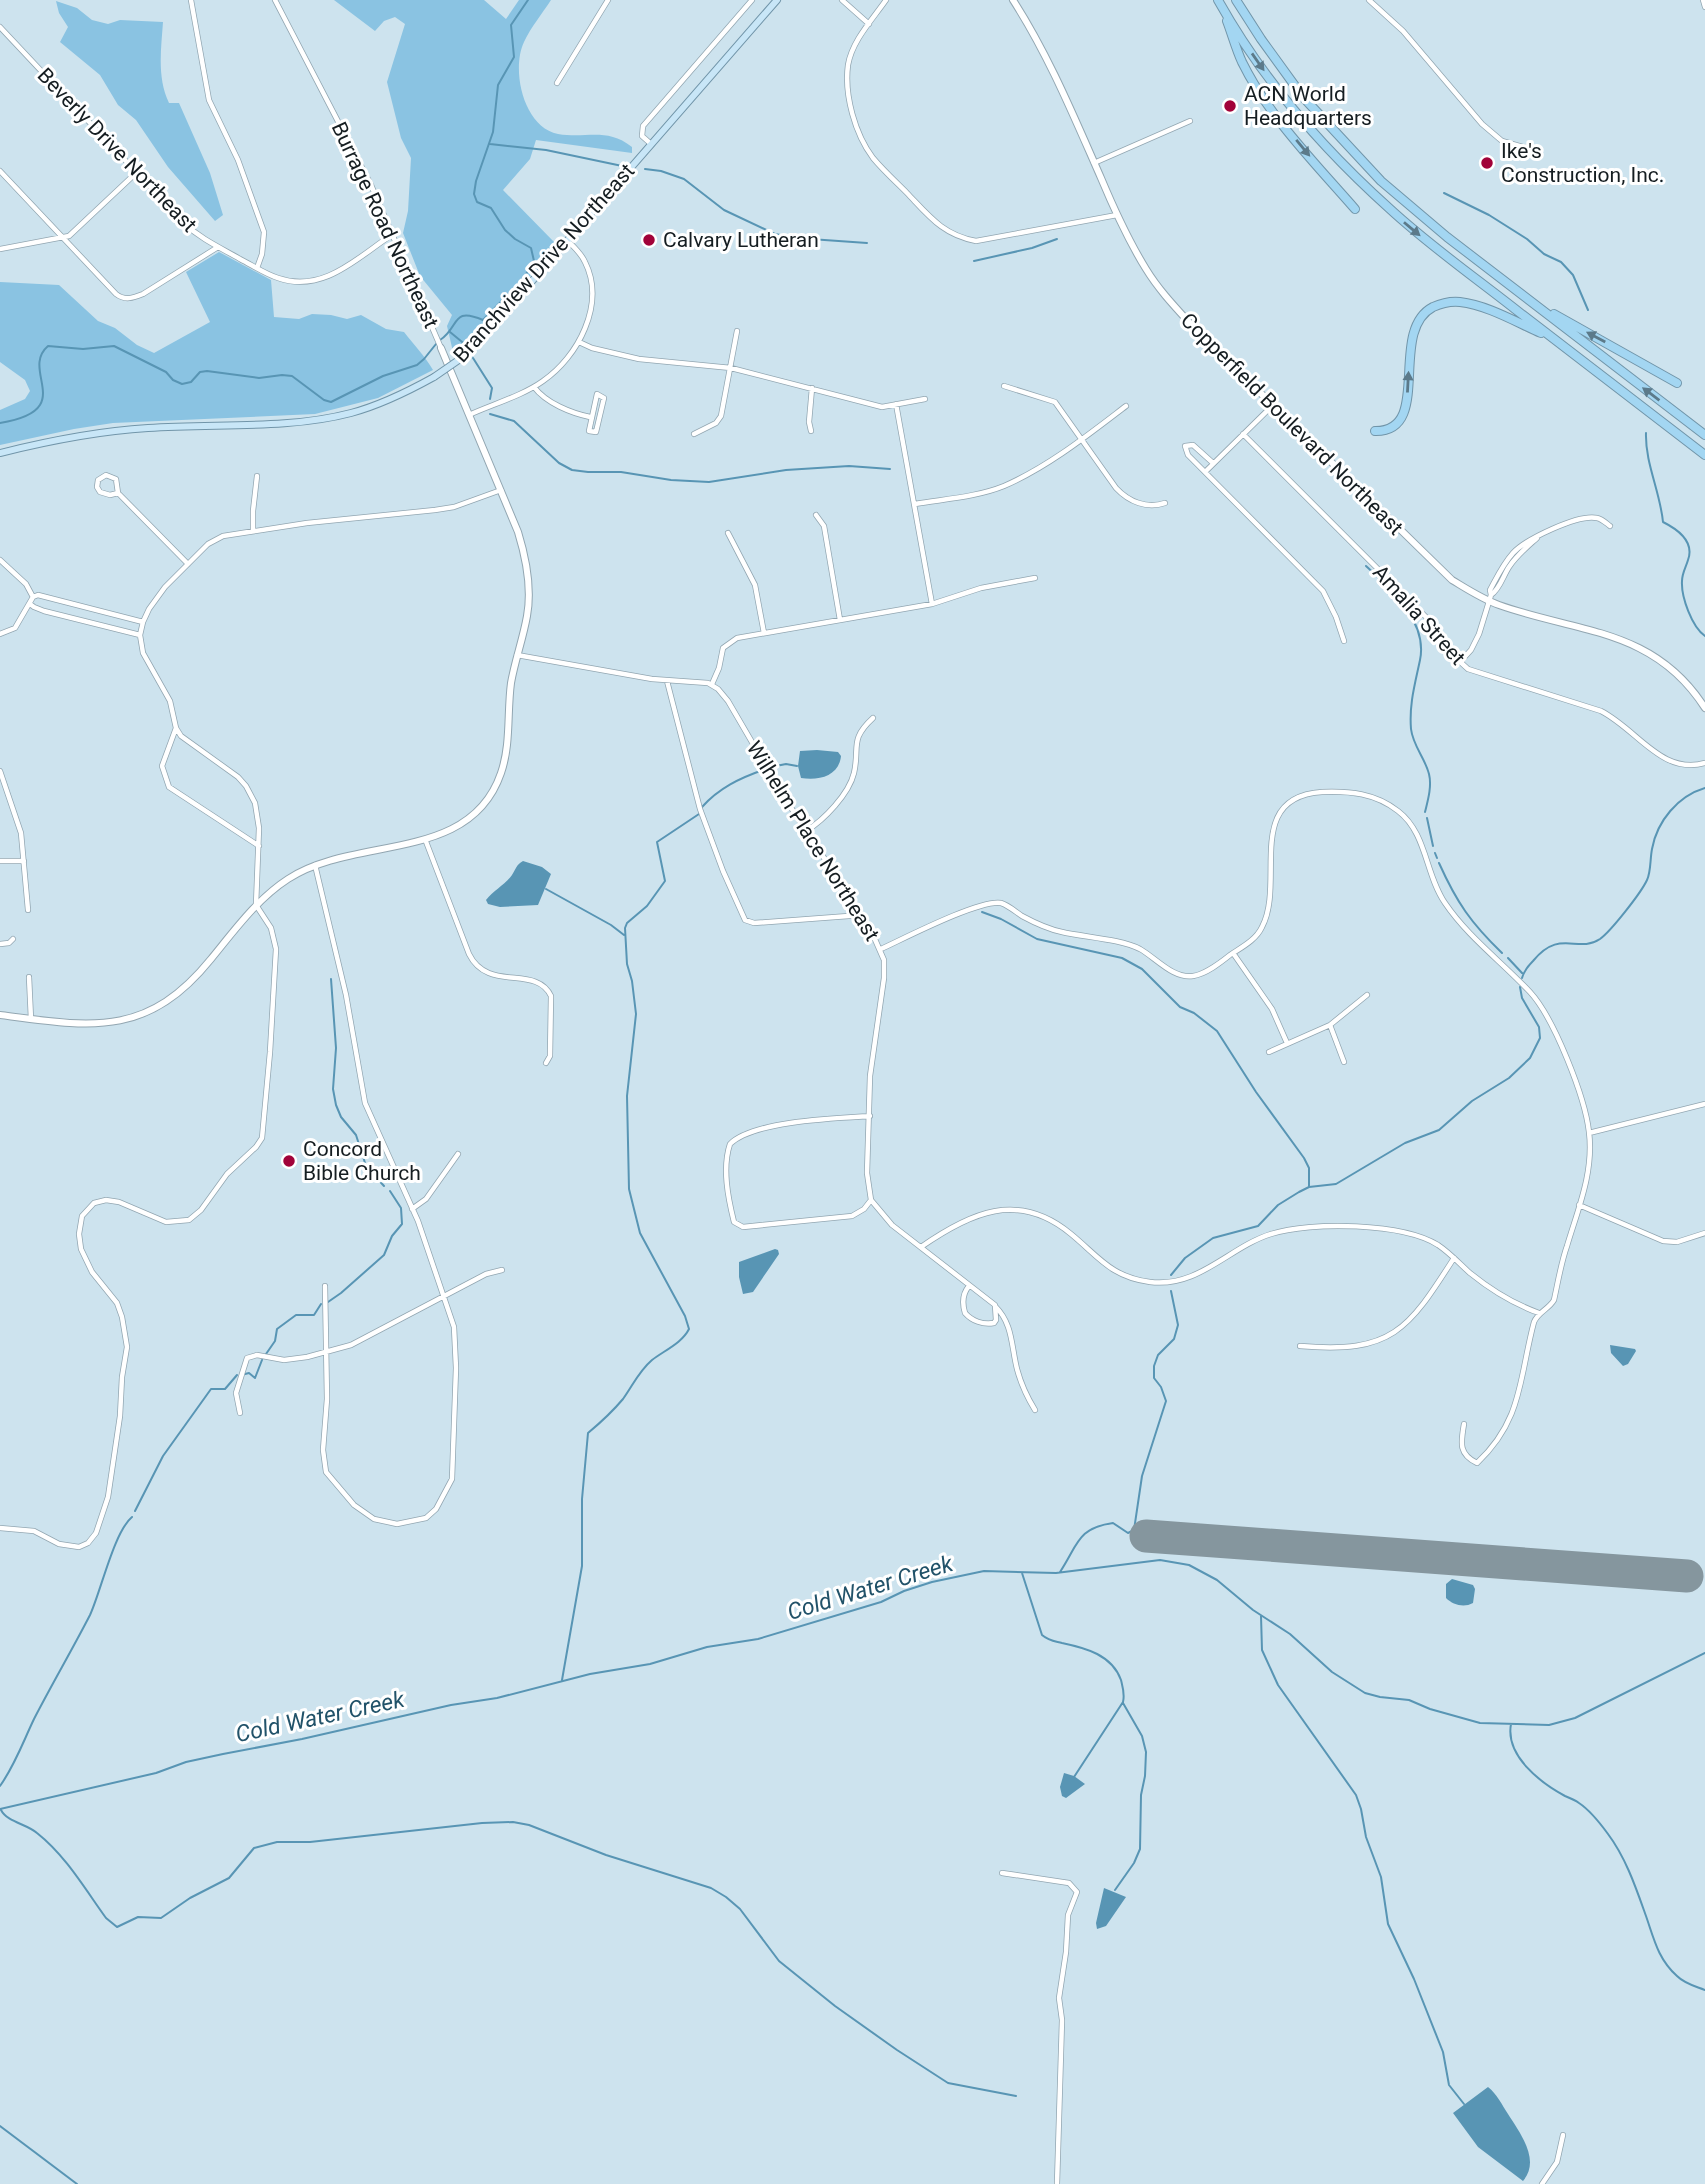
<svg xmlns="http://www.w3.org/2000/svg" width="1705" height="2184" font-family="Roboto,sans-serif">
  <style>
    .green { fill: #8ac3e2 }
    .water { fill: #5895b4 }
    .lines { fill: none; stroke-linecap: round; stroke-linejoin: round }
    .stream { stroke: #5895b4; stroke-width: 2 }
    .runway { stroke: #85969e; stroke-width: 33 }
    .street-casing { stroke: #92a6b1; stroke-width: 6 }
    .secondary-casing { stroke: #92a6b1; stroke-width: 8 }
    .primary-casing { stroke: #7195a9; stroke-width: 8 }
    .highway-casing { stroke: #7195a9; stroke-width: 10 }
    .street { stroke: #fff; stroke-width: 4.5 }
    .secondary { stroke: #fff; stroke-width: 6 }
    .primary { stroke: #c8e6f7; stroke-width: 6 }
    .highway { stroke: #a3d6f2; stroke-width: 8 }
    .primary-bridge-casing { stroke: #7195a9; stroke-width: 8; stroke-linecap: butt }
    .primary-bridge { stroke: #c8e6f7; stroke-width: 6 }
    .oneway { fill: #5c7a8a }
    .poi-dot { fill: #a10239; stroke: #fff; stroke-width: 2.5 }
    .labels { text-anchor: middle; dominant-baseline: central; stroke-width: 6; stroke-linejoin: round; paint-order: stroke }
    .poi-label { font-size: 21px; fill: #151d21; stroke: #fff; text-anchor: start }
    .street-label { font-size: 21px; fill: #151d21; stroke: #fff }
    .water-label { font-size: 23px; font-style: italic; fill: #215269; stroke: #fff }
  </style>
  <rect width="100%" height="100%" fill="#cde3ee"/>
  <path class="green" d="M334,0H484L506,19L519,0H551C542,14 531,27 524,42C511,69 523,127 558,134C587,139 606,127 632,147V153L536,140L530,159L503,190L556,244L526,281L454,356L447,326L452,315L420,276L403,233L408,211L411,158L401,138L387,82L405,24L395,17L384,21L375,31Z
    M56,1L77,8L92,20L108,24L120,20L163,22C161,50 157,78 169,103H179L210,173L223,215L215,221L168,167L136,120L118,105L100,75L60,42L68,27L59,13Z
    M219,252L271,280L274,317L299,319L312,314L331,315L347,319L361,315L386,329L404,332C414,345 424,355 433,370L378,398L315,414L113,423L74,429L0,445V410L25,399L30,391L25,380L0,362V282L59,285L98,321L115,328L137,345L154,353L210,322L186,272Z"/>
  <path class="water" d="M817,750L838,752L841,756C839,776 819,781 801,778L798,766L800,751Z
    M523,861L542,867L551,874L538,905L500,907L488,904L486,900C494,890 505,885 512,875C516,869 516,865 523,861Z
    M775,1249L778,1250L779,1254L753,1292L743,1294L739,1277V1262Z
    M1610,1345L1635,1349L1636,1351L1628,1364L1623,1366L1611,1353Z
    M1452,1579L1473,1585L1475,1589L1473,1603C1464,1608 1453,1605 1446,1598V1584Z
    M1064,1773L1074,1776L1085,1784L1066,1798L1062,1796L1060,1787Z
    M1104,1888L1126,1897L1106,1926L1097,1929L1096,1923Z
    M1488,2087C1497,2094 1502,2105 1508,2114C1520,2133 1541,2160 1523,2181L1478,2147L1453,2113Z"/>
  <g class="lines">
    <path class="stream" d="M490,144L546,150L627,167
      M645,169L661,171L684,179L724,210L775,234L796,238L867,243
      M1444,193L1489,215L1527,239L1544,254L1561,262L1573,275L1588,310
      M974,261L1032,248L1057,239
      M450,332L467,346
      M440,340C460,327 451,306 483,320L523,279L534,261L531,248L515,239L505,230L491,208L477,202L474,194L476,181L493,132L498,85L514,57L511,25L528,0
      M473,358L492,388L490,399
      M490,414L514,421L559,463L572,470L588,472H621L671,480L709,482L786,470L849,466L890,469
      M0,423C79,410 19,371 48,346L83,349L114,346L166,372L173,380L182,384L191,382L200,372L207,371L259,378L282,375L292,376L324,400L331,402L383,376L417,365L424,359L436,344
      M1646,433C1645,463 1660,491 1663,522C1677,529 1695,541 1688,560C1686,567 1682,573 1682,581C1681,597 1692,627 1705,636
      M1366,566C1391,589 1428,622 1420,660C1415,684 1409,704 1411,729C1413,746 1425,758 1429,774C1432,786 1428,800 1425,812
      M771,767L786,764L797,766
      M702,807C719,788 740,778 763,770
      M1427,818L1433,846
      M1435,853L1437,858
      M1439,863C1457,903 1471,923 1502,953
      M546,889L611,925L624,935
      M982,912L1001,919L1037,939L1122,958L1142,969L1180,1007L1194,1013L1217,1031L1256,1092L1304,1158L1309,1168V1186
      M1508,958L1522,973
      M1522,978C1524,971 1528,966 1533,961C1560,928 1577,954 1600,939C1611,931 1641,893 1647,880C1651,872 1650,859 1652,849C1657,821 1678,796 1705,788
      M331,979L336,1048L333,1089L336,1105L341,1117L356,1135L366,1166L384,1186
      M1171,1275L1185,1258L1213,1238L1258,1226L1278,1205L1299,1192L1309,1187L1336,1184L1405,1143L1439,1130L1472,1101L1509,1078L1530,1058L1540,1038L1539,1027L1522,998L1520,987
      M328,1302L341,1293L384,1255L392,1236L402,1224L401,1208L390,1191
      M266,1354L275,1341L277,1329L296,1315H314L321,1304
      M245,1374L249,1373L255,1378L262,1360
      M135,1511L163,1456L211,1389H225L237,1375
      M1060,1572C1078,1545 1077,1528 1113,1523L1128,1533L1134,1530L1142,1476L1166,1401L1161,1387L1154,1378V1366L1158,1355L1174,1339L1178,1325L1171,1291
      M1022,1573L1042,1635C1049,1641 1054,1641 1062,1643C1086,1648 1112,1655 1121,1680C1123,1688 1125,1694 1123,1702L1074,1777
      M1261,1616L1262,1650L1278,1685L1356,1795L1361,1809L1366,1837L1381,1877L1388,1924L1414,1979L1443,2052L1449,2085L1464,2104
      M562,1680L582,1566V1499L588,1433C600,1423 613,1411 623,1399C633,1385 639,1371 652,1360C665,1350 682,1343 689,1329L685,1316L640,1233L629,1189L627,1096L636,1014L632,981L627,964L625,928L627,923L647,906L665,881L657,842L699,814
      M1511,1724C1505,1756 1541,1783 1565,1796C1570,1798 1575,1800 1579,1803C1591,1811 1600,1823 1608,1834C1626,1858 1636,1888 1646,1916C1654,1939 1658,1959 1677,1976C1685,1984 1695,1986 1705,1990
      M0,1786C15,1765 23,1742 34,1719C52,1684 72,1650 90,1615C101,1591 114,1532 132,1517
      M0,1809L156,1773L186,1762L223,1754L302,1739L451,1705L497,1698L590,1674L650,1664L707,1647L758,1639L881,1602L904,1591L932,1582L984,1571L1056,1573L1160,1560L1189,1565L1217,1580L1253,1610L1290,1634L1332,1672L1365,1693L1380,1697L1409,1700L1430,1709L1480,1723L1549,1725L1575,1718L1705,1653
      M1,1810C7,1822 27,1824 37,1833C66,1856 85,1889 106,1918L117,1927L138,1917L161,1918L190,1898L229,1878L254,1848L277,1842H310L482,1823L513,1822L529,1825L606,1855L711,1888L726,1897L740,1909L779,1961L835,2006L897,2050L948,2083L1016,2096
      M1115,1890L1134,1863L1140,1849L1141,1795L1145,1776L1146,1752L1142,1736L1123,1703
      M0,2126L77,2184"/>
    <path class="runway" d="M1146,1536L1687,1576"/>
    <g class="street-casing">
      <path id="street" d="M191,0L209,100L238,160L264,232L262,254L257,268
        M275,0L371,185L441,348
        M842,0L869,24
        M886,0C872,20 852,41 848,65C844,95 855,134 873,158C883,170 896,182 907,193C929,216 943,235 976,241L1117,215
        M1369,0L1403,31L1482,124L1502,141L1533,150
        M1703,0L1705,7
        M0,27L185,224C201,239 221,248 240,259C252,265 265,274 278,278C324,294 359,256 393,234
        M557,83L608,0
        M651,144L642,136L643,126L752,0
        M1094,163L1190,121
        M0,171L116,294C125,301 133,298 143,294L218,247
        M0,249L69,236L136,173
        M579,342L592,348L639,359L731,368L882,407L925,399
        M1004,386L1055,402L1116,488C1129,502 1147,509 1165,503
        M534,387C546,403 571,413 590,417
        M597,394L604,398L596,432L589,431Z
        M896,404L932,604
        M469,415C493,404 522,396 543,381C578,357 606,304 585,262C581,253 574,247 568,241
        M811,431L809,422L812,388
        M694,434L716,423L721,416L737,331
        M1243,434L1433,624L1457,659L1468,669L1601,711C1638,730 1661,775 1705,763
        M1213,463L1193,445L1185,446L1188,455L1323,591L1336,617L1344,641
        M1206,471L1273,405
        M118,493L110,495L100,492L97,487L98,480L106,475L116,479L118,493L188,564
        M915,504C944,499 977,497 1004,486C1048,467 1088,435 1126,406
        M816,515L824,526L840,620
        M253,530V511L257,476
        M728,533L755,585L764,633
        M0,560L26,584L33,597
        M1491,595L1490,590C1497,577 1503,564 1513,553C1526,539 1578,514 1597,518C1602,519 1606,523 1610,526
        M33,597L38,595L143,622
        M30,604L34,607L44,611L140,635
        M0,634L15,628L33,597
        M517,655L652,679L708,683L718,689L728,701L784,797L870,928L884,960V978L870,1076L867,1173L871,1200L892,1225L995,1305L996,1320L994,1323C983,1325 972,1321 965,1313C962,1303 963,1293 969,1286
        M1460,662L1471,650L1479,634L1491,595C1500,589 1503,576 1509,567C1517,555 1527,547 1537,538
        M667,681L700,809L723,871L745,920L754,923L862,915
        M712,684L719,668L723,648L737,638L932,604L981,588L1035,578
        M176,728L162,766L169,787L259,846
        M0,771L21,833L28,910
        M806,831C824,820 849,794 854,773C860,747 849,740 873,718
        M425,839L469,954C488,993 536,964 551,996L550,1056L546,1063
        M0,861H24
        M315,865L346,995L365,1103L418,1221L454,1327L456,1368L452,1479L436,1509L426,1518L397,1524L374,1519L354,1505L326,1472L323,1450L327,1399L325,1286
        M0,944L9,943L13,939
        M881,949C903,939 980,899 1001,903C1008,905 1016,912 1022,916C1035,923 1047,929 1062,932C1083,937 1121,939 1140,949C1156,958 1173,979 1193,976C1206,974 1220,963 1230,955C1242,947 1256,940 1262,927C1286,882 1243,797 1322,792C1350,791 1375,793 1398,811C1427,833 1425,874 1445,903C1468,937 1502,962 1530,992C1554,1018 1585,1097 1589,1132C1594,1172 1578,1209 1567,1246C1561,1263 1558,1282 1554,1300C1549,1309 1538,1312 1534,1322C1519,1378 1523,1420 1477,1463C1458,1454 1461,1442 1464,1424
        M1233,953L1272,1009L1287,1043
        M29,977L31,1019
        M1330,1025L1344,1062
        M1269,1052L1330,1025L1367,995
        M870,1116C836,1118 753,1121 730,1144C722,1168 728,1198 734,1222L743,1227L852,1216L864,1209L871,1200
        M1589,1133L1705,1104
        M1579,1205L1663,1241L1677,1242L1705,1233
        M412,1209L426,1199L458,1154
        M921,1247C970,1213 1018,1190 1071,1234C1099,1257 1111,1277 1150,1282C1199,1288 1229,1247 1271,1234C1311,1221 1403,1223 1438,1245C1450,1253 1460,1264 1470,1273C1491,1290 1514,1304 1539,1313
        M995,1306C1013,1324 1011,1345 1017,1369C1021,1384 1027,1397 1035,1410
        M1300,1346C1392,1354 1408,1330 1454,1258
        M240,1413L236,1393L247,1358L257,1355L284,1360L307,1357L351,1345L486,1274L502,1270
        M0,1528L34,1531L59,1544L79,1547L88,1543L96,1533L108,1497L120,1416L122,1377L127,1347L122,1317L117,1303L92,1272L81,1249L79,1234L82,1216L94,1203L106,1200L119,1202L166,1222L189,1220L201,1210L227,1174L256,1147L262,1138L270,1052L276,949L271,928L256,905L259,828L255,803L246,786L238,777L181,736L176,728L170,701L143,653L140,635L143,622L149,609L165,587L208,544L223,536L307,523L435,510L454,507L501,490
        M1002,1873L1069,1883L1077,1892L1068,1915L1066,1952L1059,1998L1062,2020L1057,2184
        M1542,2184L1557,2162L1563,2135"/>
    </g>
    <g class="secondary-casing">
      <path id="secondary" d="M1013,0C1049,56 1074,117 1101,178C1114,209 1128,240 1146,269C1160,292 1179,311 1197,331L1452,580C1467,589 1482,599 1499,605C1578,633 1654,628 1705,708
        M0,1015C92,1027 147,1038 211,959C234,931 257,899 288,879C355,835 470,864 501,773C511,744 507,713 511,683C515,660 523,639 527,616C532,589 526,558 518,532L441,348"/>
    </g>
    <g class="primary-casing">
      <path id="primary" d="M463,357L499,319L777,0
        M0,453C48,441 98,431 148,428C215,423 286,430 351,413C381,405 407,392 434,377"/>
    </g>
    <g class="highway-casing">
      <path id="highway" d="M1218,0C1262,79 1323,149 1390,209C1429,245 1473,276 1515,309C1578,358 1642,406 1705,455
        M1236,0L1261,39L1303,97L1381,181L1447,237L1705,435
        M1227,21C1232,34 1236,49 1242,62C1269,117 1315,163 1355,209
        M1554,314L1677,383
        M1375,431C1434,432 1387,331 1433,307C1442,303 1450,301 1460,302C1487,305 1516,322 1541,333"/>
    </g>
    <use href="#street" class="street"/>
    <use href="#secondary" class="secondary"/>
    <use href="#primary" class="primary"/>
    <use href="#highway" class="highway"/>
    <g class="primary-bridge-casing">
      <path id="primary-bridge" d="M434,377L463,357"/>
    </g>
    <use href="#primary-bridge" class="primary-bridge"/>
  </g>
  <defs><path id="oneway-solid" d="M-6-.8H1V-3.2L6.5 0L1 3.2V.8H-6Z" transform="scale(1.75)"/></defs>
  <g class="oneway">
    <use href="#oneway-solid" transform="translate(1258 62) rotate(55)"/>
    <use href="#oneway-solid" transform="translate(1303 148) rotate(50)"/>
    <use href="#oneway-solid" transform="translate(1412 229) rotate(40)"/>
    <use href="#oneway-solid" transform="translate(1596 337) rotate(-152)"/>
    <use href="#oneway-solid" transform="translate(1408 382) rotate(-87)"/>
    <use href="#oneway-solid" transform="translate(1651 394) rotate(-143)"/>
  </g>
  <g class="poi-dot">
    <circle cx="1230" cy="106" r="7"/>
    <circle cx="1487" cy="163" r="7"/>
    <circle cx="649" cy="240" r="7"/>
    <circle cx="289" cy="1161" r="7"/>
  </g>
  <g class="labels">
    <g class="poi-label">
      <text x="1244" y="94">ACN World<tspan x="1244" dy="24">Headquarters</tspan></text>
      <text x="1501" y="151">Ike's<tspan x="1501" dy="24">Construction, Inc.</tspan></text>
      <text x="663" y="240">Calvary Lutheran</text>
      <text x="303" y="1149">Concord<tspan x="303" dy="24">Bible Church</tspan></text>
    </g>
    <g class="street-label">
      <text transform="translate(117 150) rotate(46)">Beverly Drive Northeast</text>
      <text transform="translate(385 225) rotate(65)">Burrage Road Northeast</text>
      <text transform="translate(544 263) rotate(-48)">Branchview Drive Northeast</text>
      <text transform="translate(1292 424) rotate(45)">Copperfield Boulevard Northeast</text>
      <text transform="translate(1419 615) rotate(48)">Amalia Street</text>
      <text transform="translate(813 841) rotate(58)">Wilhelm Place Northeast</text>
    </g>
    <g class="water-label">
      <text transform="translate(870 1588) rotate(-17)">Cold Water Creek</text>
      <text transform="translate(320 1717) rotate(-12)">Cold Water Creek</text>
    </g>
  </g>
</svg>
